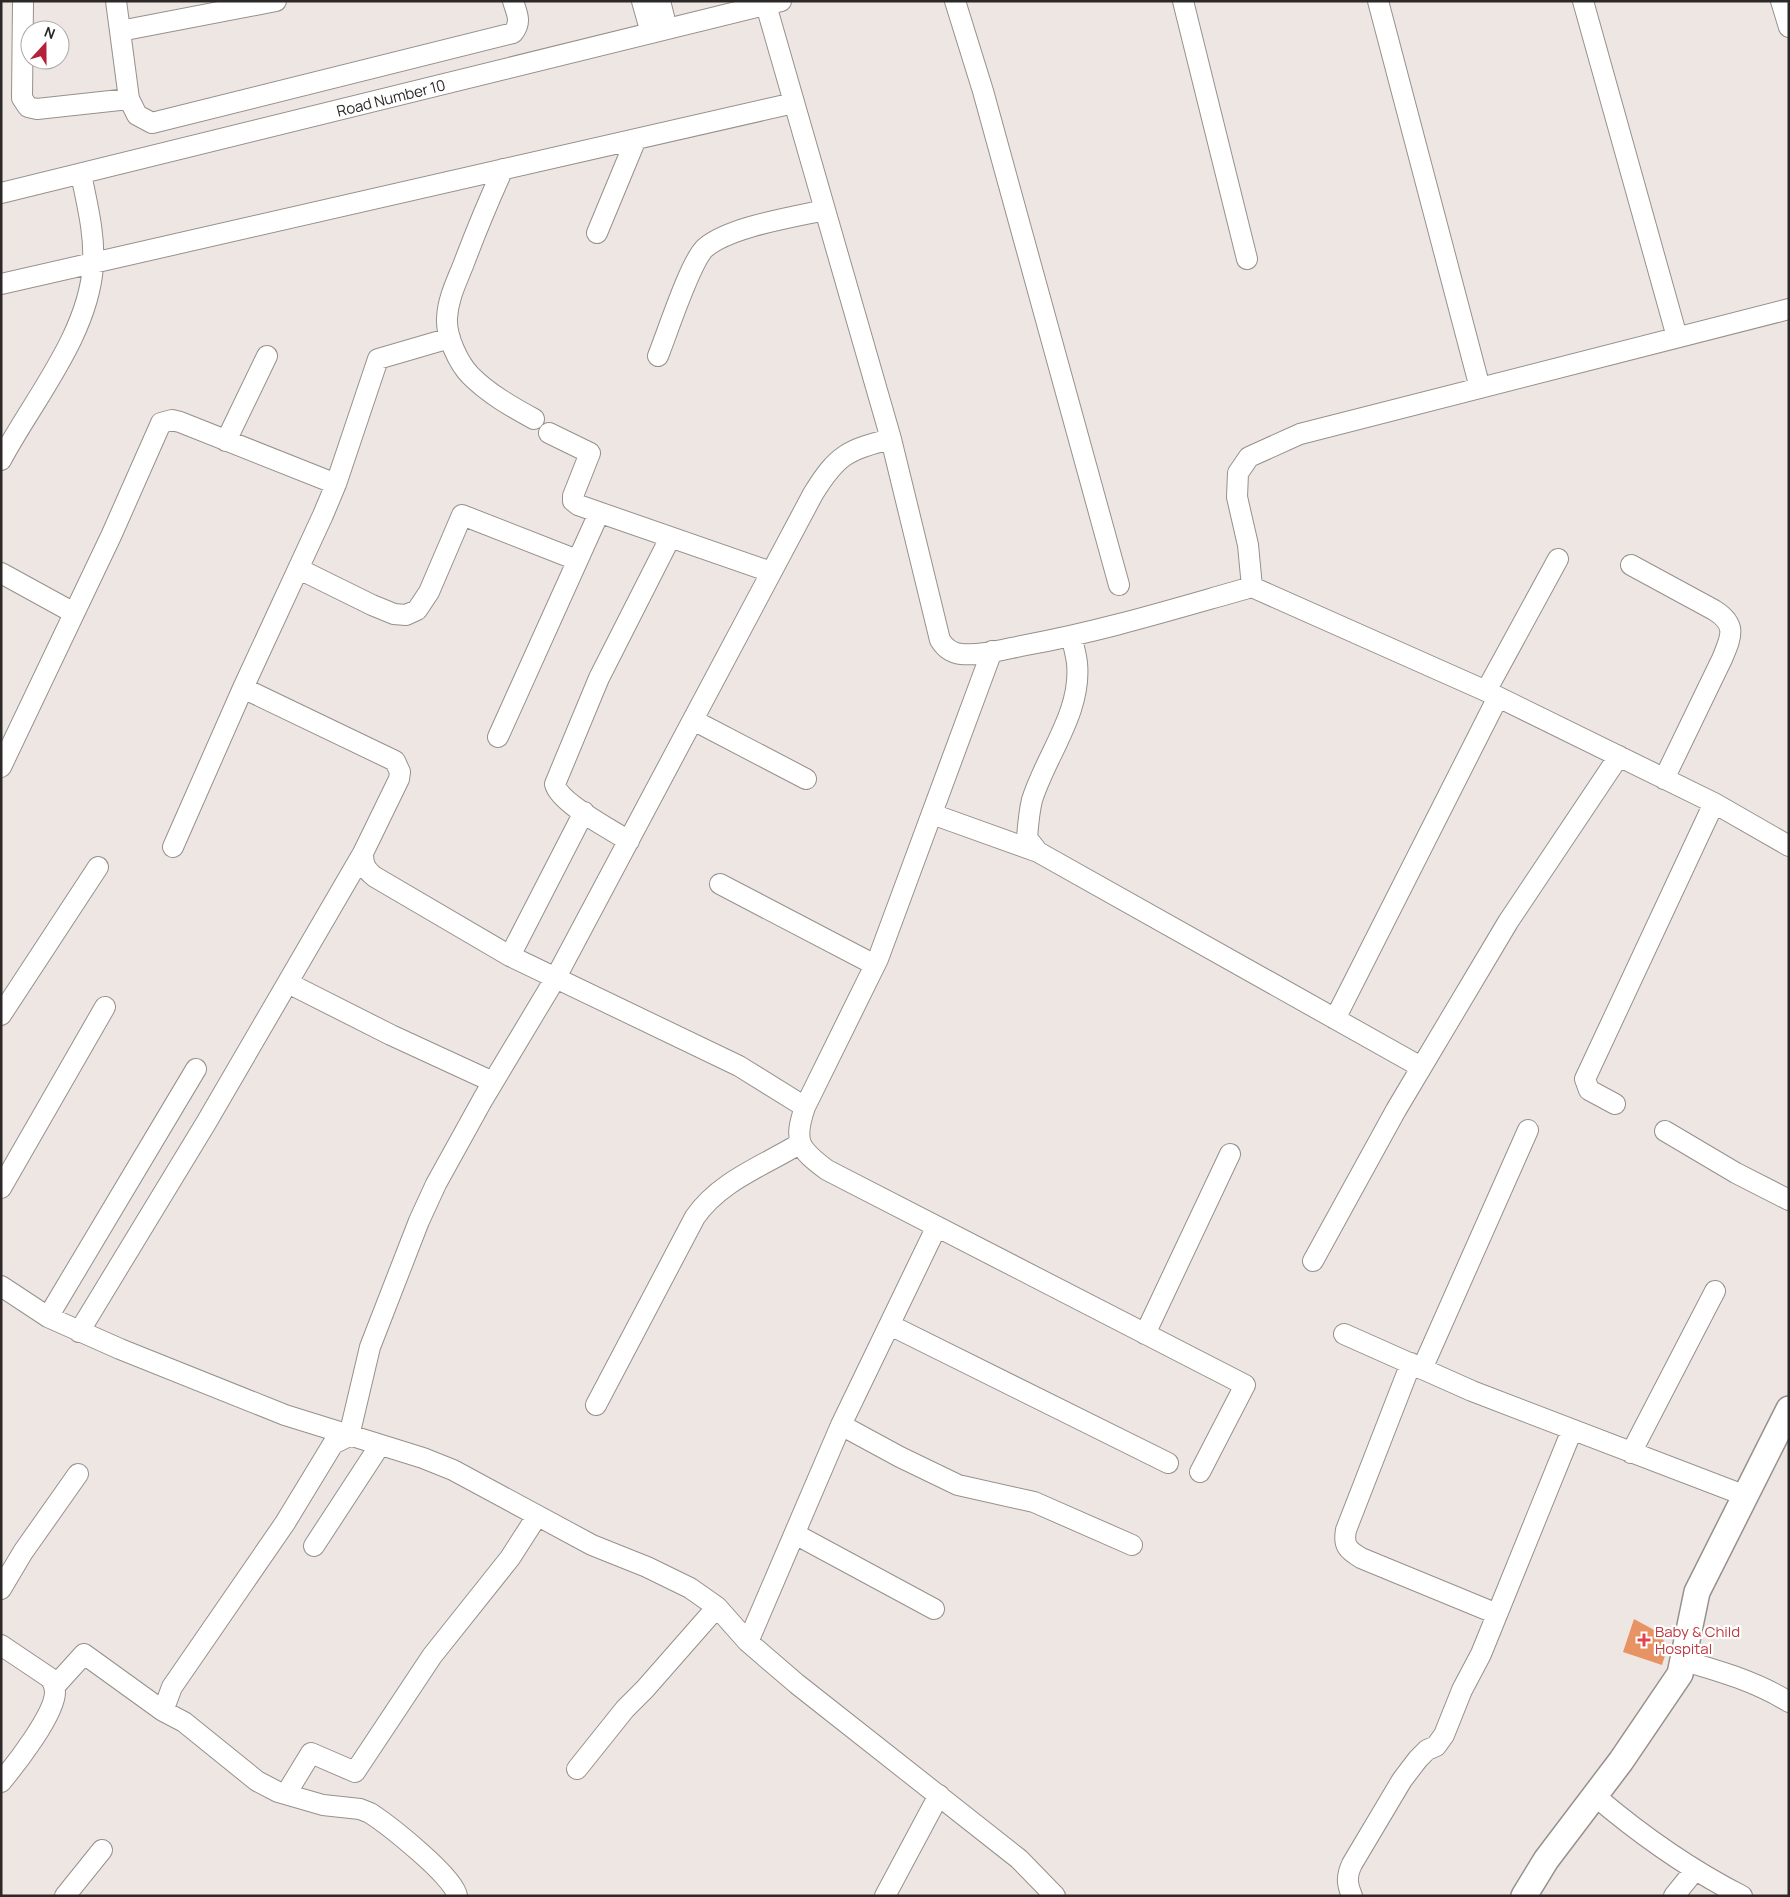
<svg xmlns="http://www.w3.org/2000/svg" width="1790" height="1897" font-family="Manrope,sans-serif">
  <style>
    .building { fill: #e79363 }
    .lines { fill: none; stroke-linecap: round; stroke-linejoin: round }
    .minor-casing { stroke: #97908c; stroke-width: 22 }
    .tertiary-casing { stroke: #97908c; stroke-width: 28 }
    .minor { stroke: #fff; stroke-width: 20 }
    .tertiary { stroke: #fff; stroke-width: 25 }
    .health-dot { fill: #e0444e; stroke: #fff; stroke-width: 2 }
    .labels { text-anchor: middle; dominant-baseline: central; stroke-width: 4.5; stroke-linejoin: round; paint-order: stroke }
    .street-label { font-size: 15px; fill: #2b2827; stroke: #fff }
    .health-label { font-size: 15px; fill: #be3a42; stroke: #fff; text-anchor: start }
  </style>
  <rect width="100%" height="100%" fill="#eee6e2"/>
  <path class="building" d="M1634,1619L1656,1631L1664,1641L1667,1649L1662,1665L1623,1652Z"/>
  <g class="lines">
    <g class="minor-casing">
      <path id="minor" d="M23,1L22,98L28,107L37,109L129,99L120,31
        M116,1L120,31L276,1
        M642,1L651,33
        M660,1L667,29
        M955,1L983,91L1119,585
        M1183,1L1247,259
        M1378,1L1480,388
        M1583,1L1677,337
        M1781,1L1789,27
        M766,5L891,439L940,640C945,648 951,653 961,654C982,656 1005,649 1026,645C1103,631 1177,608 1252,587L1248,545L1237,497L1238,473L1249,457L1300,434L1789,309
        M129,99L137,115L152,123L513,33C522,22 517,14 513,1
        M503,169C489,200 476,231 464,263C457,281 448,298 447,318C446,336 458,363 471,376C489,394 512,407 534,419
        M1,193L781,1
        M597,233L636,139
        M1,284L794,103
        M658,356C667,334 690,262 705,248C729,227 793,217 825,210
        M549,433L590,453L573,496V501L578,505L771,572
        M226,441L267,356
        M1,460C33,400 89,334 93,265C95,234 87,204 81,174
        M1631,565L1714,610C1738,625 1731,637 1722,659L1664,779
        M299,569L372,605L394,614L406,615L417,610L429,592L462,515L577,560
        M1,573L74,613
        M1252,587L1486,691L1714,803L1789,846
        M1072,637C1073,645 1076,654 1077,663C1082,712 1046,755 1032,800C1029,812 1028,825 1027,838L1038,852L1421,1067
        M992,651L878,959L805,1107C793,1142 799,1149 827,1170L1245,1385L1200,1472
        M243,688L395,761L400,772L399,779L363,853C363,865 366,870 375,877L510,956L739,1066L805,1107
        M1486,691L1558,559
        M693,720L806,779
        M498,737L599,513
        M1,767L111,536L161,423L172,420L180,422L336,484
        M932,814L1038,852
        M629,841C612,830 559,803 555,784L599,678L670,538
        M173,847L243,688L323,515L336,484L378,359L450,338
        M720,884L875,965
        M510,956L584,812
        M288,983L391,1035L493,1082
        M1,1015L98,867
        M1335,1019L1498,697
        M1615,1104L1589,1090L1585,1079L1714,803
        M1665,1131L1736,1173L1789,1200
        M1,1188L105,1007
        M1313,1261L1396,1110L1508,922L1619,756
        M1,1286L48,1317L120,1349L285,1415L423,1458L453,1470L592,1545L647,1567L690,1588L717,1607L748,1642L797,1684L1019,1859L1055,1896
        M48,1317L196,1069
        M890,1325L1168,1463
        M79,1332L206,1123L363,853
        M1145,1334L1230,1154
        M1344,1334L1472,1391L1746,1496
        M1411,1363L1346,1530C1343,1546 1348,1550 1361,1558L1497,1614
        M1422,1369L1528,1130
        M596,1405L695,1217C720,1181 763,1166 799,1144
        M841,1425L900,1457L958,1485L1034,1502L1132,1545
        M1631,1453L1715,1291
        M795,1534L934,1609
        M314,1546L380,1445
        M1,1589L23,1552L78,1474
        M748,1642L841,1425L936,1228
        M1,1645L50,1678C53,1682 55,1686 55,1692C55,1714 16,1764 1,1782
        M1681,1660C1719,1671 1755,1681 1789,1702
        M55,1686L84,1654L163,1711
        M577,1769L625,1709L645,1689L717,1607
        M286,1794L311,1753L355,1772L432,1656L510,1558L537,1516
        M1595,1796C1642,1836 1687,1868 1742,1896
        M65,1896L102,1850
        M457,1896C455,1877 387,1824 370,1813L360,1809L323,1805L278,1792L257,1781L184,1722L163,1711L172,1687L285,1523L333,1444L349,1436L370,1347L419,1221L436,1184L483,1099L555,979L813,494C837,455 847,450 891,439
        M885,1896L939,1795
        M1352,1896C1347,1884 1346,1877 1352,1864L1402,1780L1418,1759L1427,1750L1436,1746L1444,1735L1462,1690L1481,1654L1572,1430
        M1674,1896L1695,1870"/>
    </g>
    <g class="tertiary-casing">
      <path id="tertiary" d="M1524,1896L1546,1860L1621,1761L1680,1674L1697,1592L1789,1409"/>
    </g>
    <use href="#minor" class="minor"/>
    <use href="#tertiary" class="tertiary"/>
  </g>
  <path class="health-dot" d="M1641.5 1632.5h5v5h5v5h-5v5h-5v-5h-5v-5h5z"/>
  <g class="labels">
    <g class="street-label">
      <text transform="translate(391 98) rotate(-14)">Road Number 10</text>
    </g>
    <g class="health-label">
      <text x="1655" y="1631">Baby &amp; Child<tspan x="1655" dy="17">Hospital</tspan></text>
    </g>
  </g>
  <rect width="1790" height="1897" fill="none" stroke="#2b2827" stroke-width="5"/>
  <g transform="translate(45 45) rotate(21)"><circle r="24" fill="#ffffff" stroke="#aaa9a9"/>
  <path d="M0-4L9 19L0 12L-9 19Z" fill="#b42239"/>
  <text y="-8" font-size="14" font-weight="bold" text-anchor="middle" fill="#2b2827">N</text>
  </g>
</svg>
